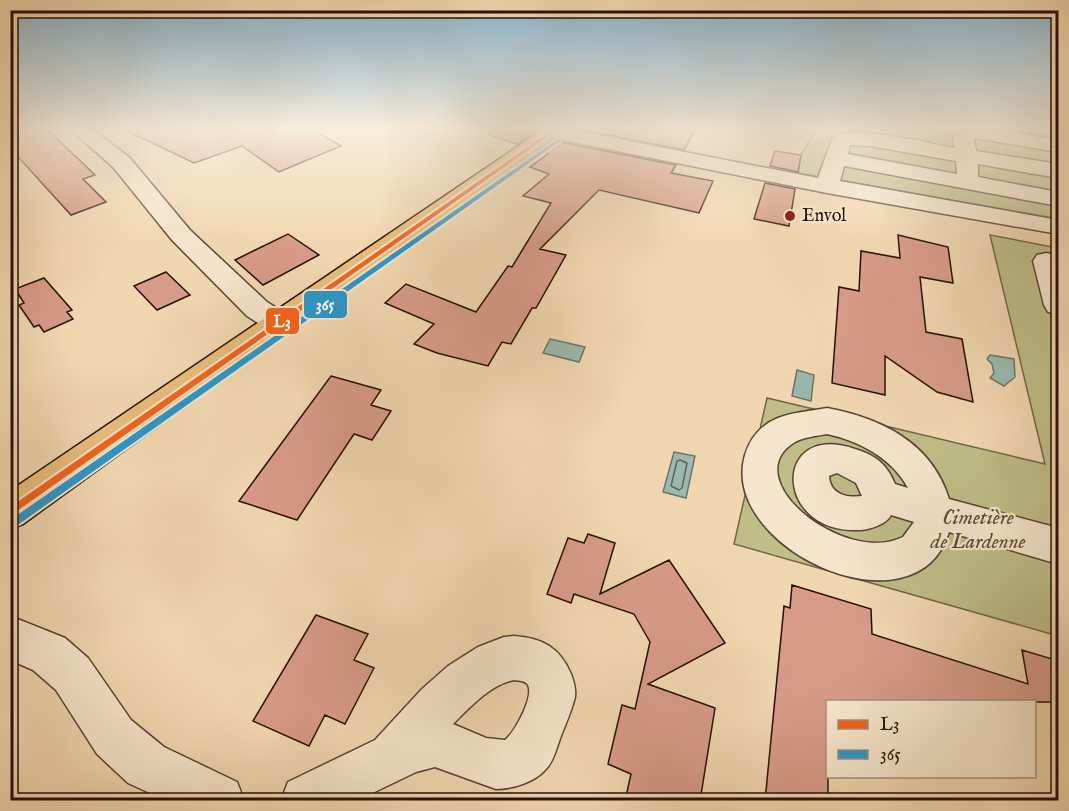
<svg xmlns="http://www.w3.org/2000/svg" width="1069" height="811" font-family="'IM FELL English',serif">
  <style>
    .green { fill: #bfbd88; stroke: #726648; stroke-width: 1.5 }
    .water { fill: #9bb9ae; stroke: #6b756b; stroke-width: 1.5 }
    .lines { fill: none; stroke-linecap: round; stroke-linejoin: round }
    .shore { stroke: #60645a; stroke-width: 1.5 }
    .building { fill: #d89b89; stroke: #241007; stroke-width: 1.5 }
    .minor-casing { stroke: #574231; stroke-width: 3 }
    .major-casing { stroke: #241007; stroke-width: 3 }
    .minor { fill: #f6e5cc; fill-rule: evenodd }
    .major { fill: #e8bc78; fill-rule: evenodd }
    .bus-1-casing { stroke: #f6e5cc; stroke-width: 4 }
    .bus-2-casing { stroke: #f6e5cc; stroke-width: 4 }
    .bus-1 { fill: #f4631a; fill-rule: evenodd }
    .bus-2 { fill: #2c97c8; fill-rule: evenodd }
    .poi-dot { fill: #8f2418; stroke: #f6e5cc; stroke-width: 2 }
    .labels { text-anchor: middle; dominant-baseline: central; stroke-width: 4.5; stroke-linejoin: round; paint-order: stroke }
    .far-poi-label { font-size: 18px; fill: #241007; stroke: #f6e5cc; text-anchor: start }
    .park-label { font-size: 21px; font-style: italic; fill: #5a4d34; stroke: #f6e5cc }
    .line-badge { stroke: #f6e5cc; stroke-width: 2 }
    .badge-label { font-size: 16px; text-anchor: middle; font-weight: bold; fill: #fff }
  </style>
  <rect width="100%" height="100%" fill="#f1d7b0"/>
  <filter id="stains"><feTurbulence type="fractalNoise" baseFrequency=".00333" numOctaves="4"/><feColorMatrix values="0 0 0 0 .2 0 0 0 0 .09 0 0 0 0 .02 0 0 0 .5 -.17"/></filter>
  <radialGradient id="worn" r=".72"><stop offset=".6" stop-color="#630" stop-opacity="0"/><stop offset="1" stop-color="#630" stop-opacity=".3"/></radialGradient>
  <path class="green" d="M815,130H1011L1058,137V219L798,173L801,155Z
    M990,235L1058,248V636L734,544L767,398L1045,464Z"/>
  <path class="water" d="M550,339L585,347L579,362L543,353Z
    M990,355L1014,359L1015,377L1004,386L990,378L994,373L992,364L987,359Z
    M797,370L814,375L811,401L792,396Z
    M674,452L695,456L686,498L663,492Z"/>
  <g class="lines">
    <path class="shore" d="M680,460L687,463L682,488L679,490L671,486L677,461Z"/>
  </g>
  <path class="building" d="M10,130H48L95,175L83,179L106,202L71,215L10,148Z
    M125,130H313L341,146L279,172L242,146L194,163Z
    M490,130H538L517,144L489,135Z
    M583,130H695L684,150Z
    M554,141L676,165L671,173L713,181L699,213L599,190L540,249L566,255L536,308H532L511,344L502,342L488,366L437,353L414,344L434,324L385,303L406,284L476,312L508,266L512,267L551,203L523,196L549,174L530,167L548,154L539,151Z
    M775,151L801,155L798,172L770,166Z
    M765,183L795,189L789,226L754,219Z
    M288,234L319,255L263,285L235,260Z
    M898,235L948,247L953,283L920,277L926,332L962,339L973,402L937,392L885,356V395L832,383L839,287L859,291L861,251L900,258Z
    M166,272L190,295L157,310L134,286Z
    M44,278L72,310L67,312L73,319L44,332L39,325L34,327L19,305L24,303L15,289Z
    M331,376L381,390L371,405L391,411L372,440L354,434L297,520L239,501Z
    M588,534L615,543L600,594L669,560L725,643L648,684L715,708L700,801H625L631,774L608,764L622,705L635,709L650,642L634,614L574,594L571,603L547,594L568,538L584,543Z
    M792,585L871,609L872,634L1028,684L1022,650L1059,661V702H828V801H765L784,606L790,608Z
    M316,615L368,634L354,660L374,668L345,724L325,715L309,746L253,721Z"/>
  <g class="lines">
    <g class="minor-casing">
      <path id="minor" d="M71,130H93L129,157L190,230L267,302L291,317L296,324L291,331L281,334L271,331L247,316L172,240L113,167Z
        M543,130H572L818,178L832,139L835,135C865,127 922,142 954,148L953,130H998L1058,140V152L974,138L976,151L1058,164V178L978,164V177L1058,192V206L844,166L840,181L1058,220V234L827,193L552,138L545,136L542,132ZM850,145L870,146L956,161L957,174L848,154Z
        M1046,253L1058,255V314L1048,312L1044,305L1033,261L1037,255Z
        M827,408C881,418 932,443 949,499L1058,528V564L949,532C916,639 718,548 745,455C750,438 761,425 778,418C793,412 811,411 827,408ZM827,434C859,441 892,458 908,488L895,484C887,464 875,455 855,449C772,420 773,534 859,530C869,530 887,524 891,515L914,522L903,537C845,566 734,479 795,442C804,437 817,436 827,434ZM837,473L856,483L862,496C846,498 830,494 829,476Z
        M10,616L65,638L88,658L131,720L164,747L237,782L244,800H165L128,783L97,754L56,690L33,670L10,660Z
        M514,636C543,638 560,648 571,674C574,682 576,689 575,697C572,710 566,723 561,736C557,746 554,761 546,769C535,782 513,789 496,789L435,767L416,772L358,800H281L288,782L375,740L422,689L448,666L478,647L504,637ZM514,680C519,681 525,680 528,685C534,697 515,732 505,740L486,738L453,724C469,708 491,684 514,680Z"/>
    </g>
    <g class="major-casing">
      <path id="major" d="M542,130H565L23,524L10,529V491Z"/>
    </g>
    <use href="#minor" class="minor"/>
    <use href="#major" class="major"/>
    <g class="bus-1-casing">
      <path id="bus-1" d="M552,130H557L10,516V507Z"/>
    </g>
    <g class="bus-2-casing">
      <path id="bus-2" d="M559,138L563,139L19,524L16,525L13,524L12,521L13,518Z"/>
    </g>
    <use href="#bus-1" class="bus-1"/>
    <use href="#bus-2" class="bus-2"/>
  </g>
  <linearGradient id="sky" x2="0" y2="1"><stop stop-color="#89b6d1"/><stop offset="0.53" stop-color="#f9eddb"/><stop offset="1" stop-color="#f9eddb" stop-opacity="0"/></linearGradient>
  <rect width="1069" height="243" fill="url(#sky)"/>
  <circle class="poi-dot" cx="790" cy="216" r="6"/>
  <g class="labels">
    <g class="far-poi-label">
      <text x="802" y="216">Envol</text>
    </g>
    <g class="park-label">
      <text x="978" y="518">Cimetière<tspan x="978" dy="24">de Lardenne</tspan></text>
    </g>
  </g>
  <g class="line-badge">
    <rect x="303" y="290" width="45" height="29" rx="6" fill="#2c97c8"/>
    <rect x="265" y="307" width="35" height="28" rx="6" fill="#f4631a"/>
  </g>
  <g class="badge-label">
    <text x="325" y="310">365</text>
    <text x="282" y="327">L3</text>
  </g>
  <rect width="1069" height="811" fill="none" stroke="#f1d7b0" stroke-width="36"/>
  <rect x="12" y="12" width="1045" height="787" fill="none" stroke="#241007" stroke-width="3"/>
  <rect x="18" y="18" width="1033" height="775" fill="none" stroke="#241007" stroke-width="1.5"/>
  <rect x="826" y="700" width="210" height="78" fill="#f6e5cc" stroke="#a2907d" stroke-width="1.5"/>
  <rect x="838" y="720" width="30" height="9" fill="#f4631a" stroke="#a2907d" stroke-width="1.5"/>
  <text x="880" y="730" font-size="18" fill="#241007">L3</text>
  <rect x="838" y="750" width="30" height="9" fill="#2c97c8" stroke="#a2907d" stroke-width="1.5"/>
  <text x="880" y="760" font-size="18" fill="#241007">365</text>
  <rect width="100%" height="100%" filter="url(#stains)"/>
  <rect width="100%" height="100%" fill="url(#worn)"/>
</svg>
